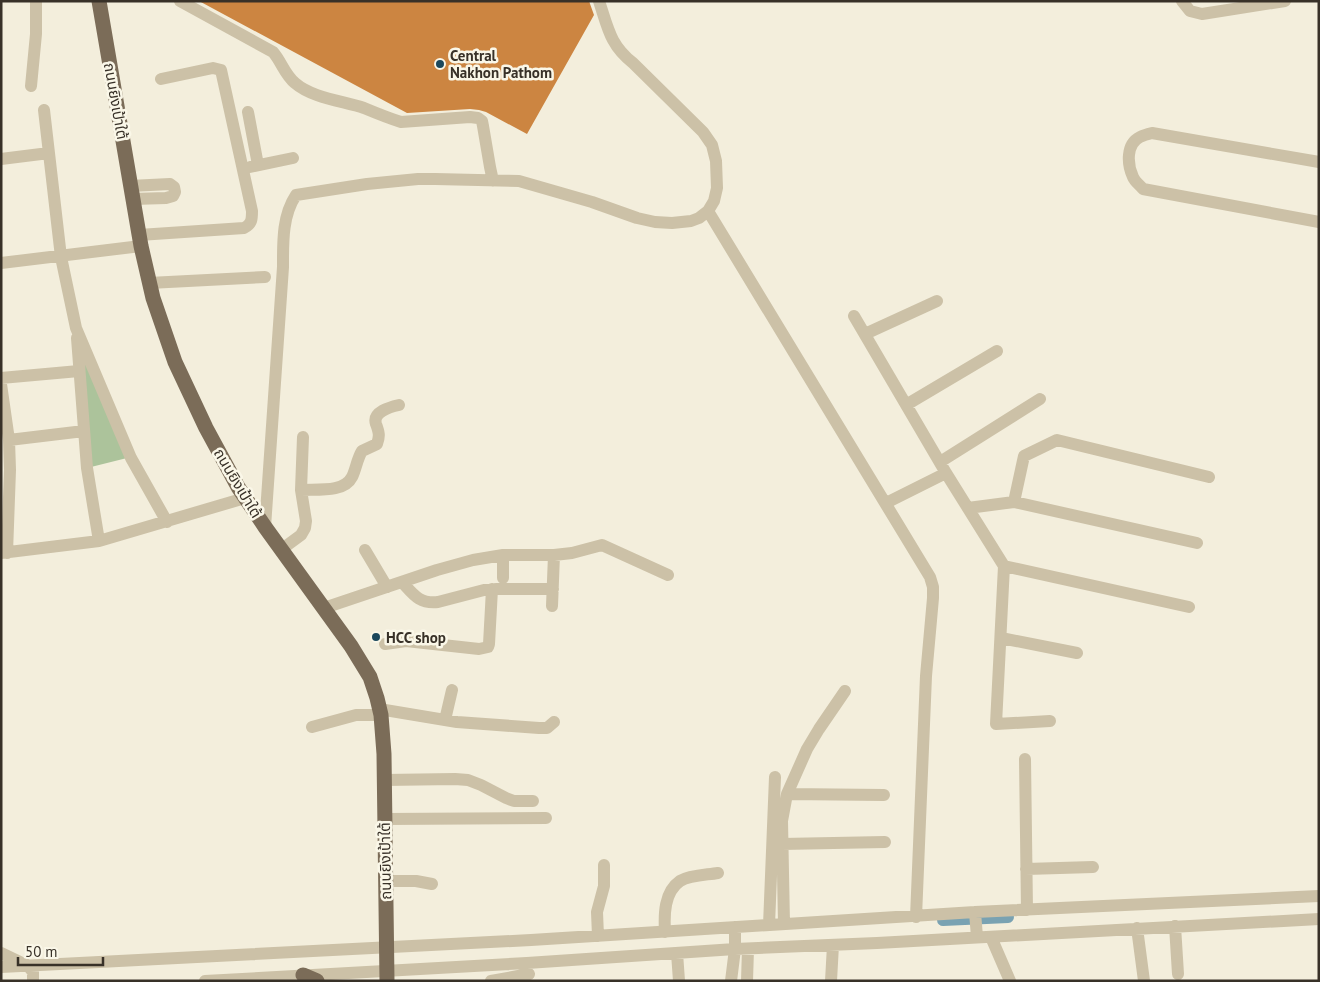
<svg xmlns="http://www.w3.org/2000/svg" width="1320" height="982" font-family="'PT Sans','Noto Sans Thai',sans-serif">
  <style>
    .green { fill: #acc39b }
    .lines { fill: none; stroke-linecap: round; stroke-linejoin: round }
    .canal { stroke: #79a2b2; stroke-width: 12 }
    .building { fill: #cc8541 }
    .minor { stroke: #ccc1a7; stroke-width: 12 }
    .major { stroke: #7b6c58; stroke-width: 15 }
    .poi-dot { fill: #1b485c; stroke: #faf7e8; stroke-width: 2 }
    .labels { text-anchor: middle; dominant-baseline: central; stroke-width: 5; stroke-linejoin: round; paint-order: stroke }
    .poi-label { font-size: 15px; font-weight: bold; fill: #383128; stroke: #faf7e8; text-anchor: start }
    .street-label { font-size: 15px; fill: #383128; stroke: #faf7e8 }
  </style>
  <rect width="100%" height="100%" fill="#f3eedc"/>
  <path class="green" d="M79,341L135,456L91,467Z"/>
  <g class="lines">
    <path class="canal" d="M943,920L1008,917"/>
  </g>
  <path class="building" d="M199,1H589L594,15L527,134L486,112L479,110L470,109L407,113Z"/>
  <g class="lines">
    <path class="minor" d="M180,1L273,52C281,61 285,75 295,83C312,98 343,101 364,108C376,113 388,118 401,122L470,117L478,118L482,121L483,126L490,167L493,181
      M1182,1L1190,11L1202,14L1285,1
      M31,86L36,34V1
      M44,110L61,257L76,328L131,458L167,522
      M248,112L258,165
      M1,159L49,153
      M1319,162L1152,133C1148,134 1144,135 1140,137C1126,144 1127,164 1133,177C1135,182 1140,185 1143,189L1319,222
      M250,167L293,158
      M130,186L170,184L174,187L175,192L173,196L166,198L133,199
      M708,211L930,577L933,587V598L926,676L916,917
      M139,235L244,228C252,224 252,219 252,211L221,70L213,68L161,79
      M1,263L141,246
      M149,283L265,277
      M854,316L946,473L886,503
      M865,334L937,301
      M77,338L87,468L99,541
      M1,378L79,371
      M1,384L9,440L10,470L7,553
      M906,405L997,351
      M9,440L84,431
      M940,462L1040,399
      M946,473L1004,566L996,724L1050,721
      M301,490C317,489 344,493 352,477C356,469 357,459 362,451L377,444C380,436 379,432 376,424C372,412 390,407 399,405
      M1014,502L1197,543
      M968,508L1014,502L1024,456L1057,440L1209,477
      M265,527L283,267C283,243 282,216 296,195L367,184L418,179H435L519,181L592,202L637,218L655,222L672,223L691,221L699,218L708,211L714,201L717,188L716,161L712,145L703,132L633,63C610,45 608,28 599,1
      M282,549L301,535L305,528L306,521L301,490L303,437
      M365,550L387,587
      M1,553L99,541L245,498
      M503,555V578
      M1004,566L1189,607
      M402,582C413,594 419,604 438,602L484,590L497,589H553
      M552,606L554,555
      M324,608L437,570L473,560L503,555H554L572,553L602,545L668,575
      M1001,638L1077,653
      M385,644L406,641L479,649L488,647L489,644L492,589
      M379,709L457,722L539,728H547L554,722
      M445,720L452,690
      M312,727L356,715H381
      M1025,759L1027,910
      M384,780L455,779L468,780L481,785L506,798L514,801H533
      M787,794L884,795
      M385,819L546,818
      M782,844L885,842
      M1026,869L1093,867
      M385,881H416L432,884
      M975,912L977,937
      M784,924L782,821L787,794L807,749L819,729L845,691
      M769,925L775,777
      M1175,926L1178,974
      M1137,928L1144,981
      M665,932C664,915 664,892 680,881C690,875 706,875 718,873
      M598,936L597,912L604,886V865
      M991,937L1010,981
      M1,953L28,966L33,972V981
      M677,953L679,981
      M1,967L531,940L975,912L1319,896
      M205,981L527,963L735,949L877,943L1319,919
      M491,981L529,974
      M731,981L735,949V927
      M747,981L748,949
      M831,981L833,945"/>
    <path class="major" d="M99,1L141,246L153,298L175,362L206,428L238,487L265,527L351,646L370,677L377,698L381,715L384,754L387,981
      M303,975L317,981"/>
  </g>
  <g class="poi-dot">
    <circle cx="440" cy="64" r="5"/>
    <circle cx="376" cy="637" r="5"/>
  </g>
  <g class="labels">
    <g class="poi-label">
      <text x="450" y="55">Central<tspan x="450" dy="17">Nakhon Pathom</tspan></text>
      <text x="386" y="637">HCC shop</text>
    </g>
    <g class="street-label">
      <text transform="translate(116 101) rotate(80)">ถนนยิงเป้าใต้</text>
      <text transform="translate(238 483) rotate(59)">ถนนยิงเป้าใต้</text>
      <text transform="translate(385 861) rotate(-91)">ถนนยิงเป้าใต้</text>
    </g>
  </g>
  <rect width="1320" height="982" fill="none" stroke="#383128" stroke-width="5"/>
  <path d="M18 957v8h85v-8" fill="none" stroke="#383128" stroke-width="2.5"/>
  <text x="25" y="957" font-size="15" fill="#383128" stroke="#faf7e8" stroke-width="4" paint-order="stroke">50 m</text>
</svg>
